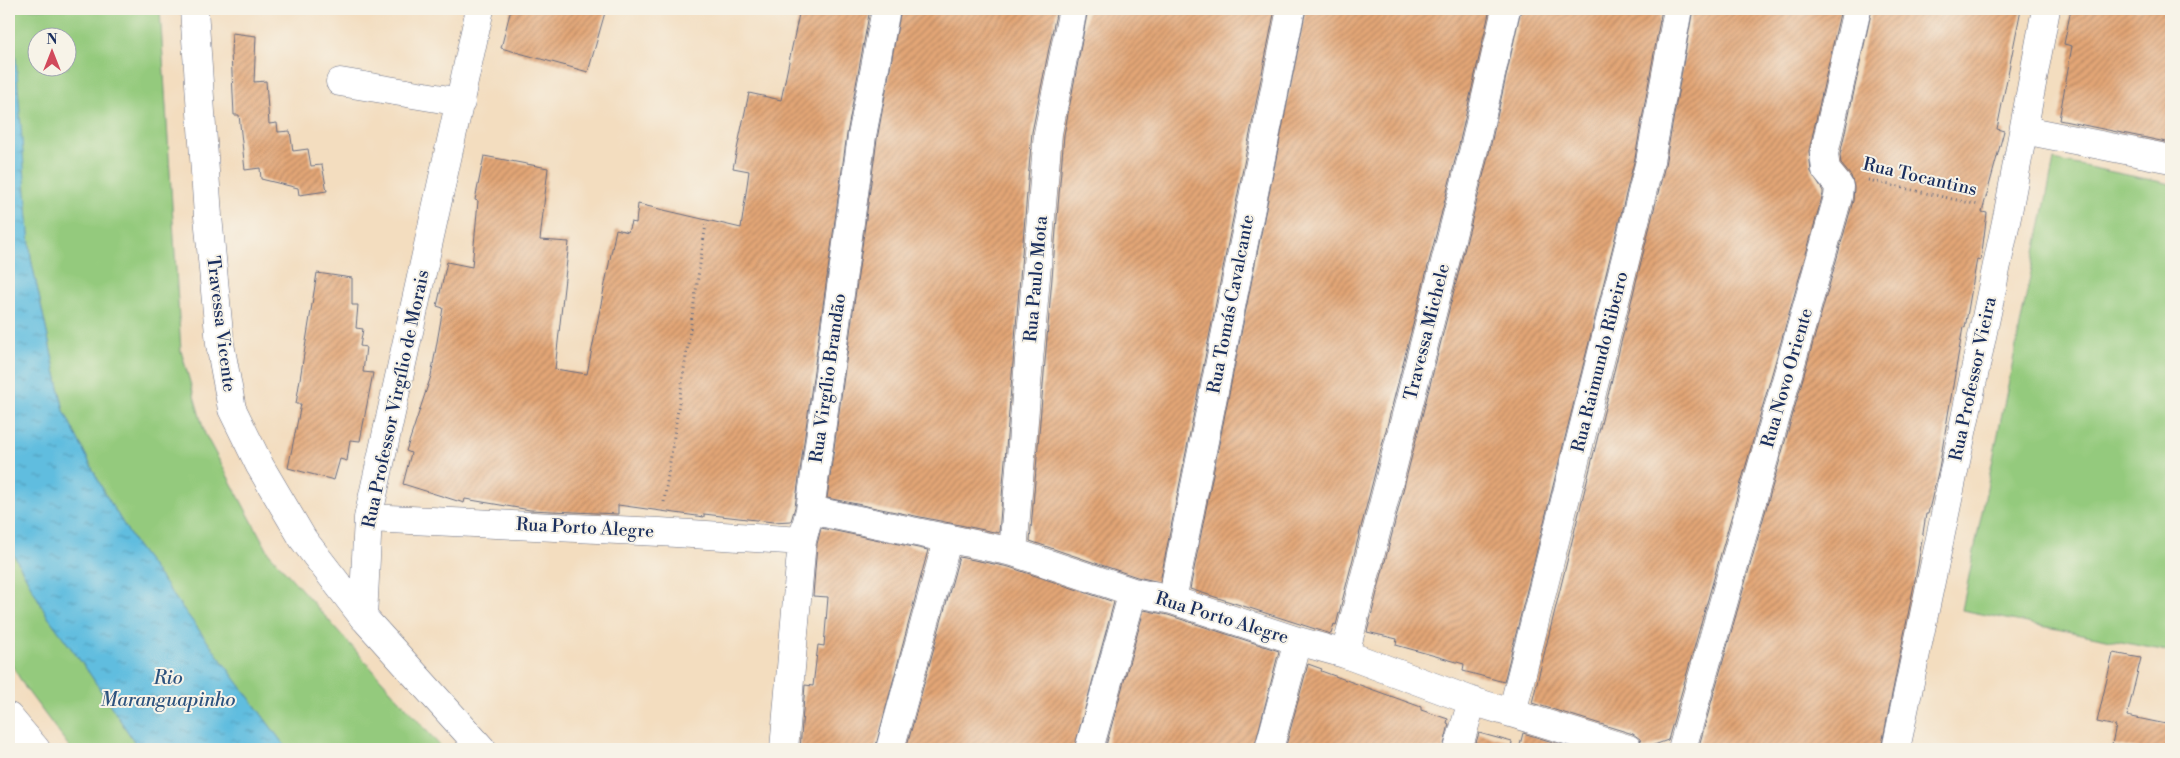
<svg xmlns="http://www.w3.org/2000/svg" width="2180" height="758" font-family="'Libre Bodoni',serif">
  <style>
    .green { fill: #94ca7d; stroke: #587c6e; fill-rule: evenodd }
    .water { fill: url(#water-ripples); stroke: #3e769e }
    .building { fill: url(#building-hatch) }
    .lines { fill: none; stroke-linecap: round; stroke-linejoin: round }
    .minor-casing { stroke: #676c80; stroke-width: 29 }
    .major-casing { stroke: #676c80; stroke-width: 29 }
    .path { stroke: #676c80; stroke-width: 3; stroke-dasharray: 1 4; stroke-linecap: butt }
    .minor { stroke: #fff; stroke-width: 28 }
    .major { stroke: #fff; stroke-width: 28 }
    .labels { text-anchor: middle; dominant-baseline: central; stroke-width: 4; stroke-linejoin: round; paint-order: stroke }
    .street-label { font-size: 18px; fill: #1b2f5e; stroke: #f7f3e8 }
    .water-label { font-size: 19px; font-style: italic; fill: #2c527e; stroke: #f7f3e8 }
  </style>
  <defs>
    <pattern id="water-ripples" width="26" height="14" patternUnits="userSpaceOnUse" patternTransform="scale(1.25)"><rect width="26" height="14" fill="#61bddf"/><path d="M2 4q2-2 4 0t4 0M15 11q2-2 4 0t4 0" fill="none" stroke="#4f9ab8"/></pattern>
    <pattern id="building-hatch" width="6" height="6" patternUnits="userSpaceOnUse" patternTransform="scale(1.25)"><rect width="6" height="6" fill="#e3a676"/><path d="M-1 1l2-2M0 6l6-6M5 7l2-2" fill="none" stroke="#b78864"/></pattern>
  </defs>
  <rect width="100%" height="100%" fill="#f7f3e8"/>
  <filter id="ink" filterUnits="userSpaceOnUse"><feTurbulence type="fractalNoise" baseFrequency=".02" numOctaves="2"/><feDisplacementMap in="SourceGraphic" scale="10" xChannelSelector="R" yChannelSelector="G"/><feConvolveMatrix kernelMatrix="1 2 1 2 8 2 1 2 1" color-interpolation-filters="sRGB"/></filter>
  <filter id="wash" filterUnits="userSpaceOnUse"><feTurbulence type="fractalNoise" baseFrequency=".0096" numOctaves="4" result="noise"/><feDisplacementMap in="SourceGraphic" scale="20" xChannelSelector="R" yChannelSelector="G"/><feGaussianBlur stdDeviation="1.12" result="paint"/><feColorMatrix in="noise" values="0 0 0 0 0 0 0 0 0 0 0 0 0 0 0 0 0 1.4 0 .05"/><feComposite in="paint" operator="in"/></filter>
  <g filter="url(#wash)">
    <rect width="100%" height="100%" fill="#f3ddbf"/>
    <path class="green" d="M10,9H160L181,351L205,434L269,553L443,749H287L136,545L104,492L64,411L31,259ZM38,38H68V68H38Z
      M2054,160L2171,184V652L1962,610Z
      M9,546L48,617L88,671L139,749H71L26,689L9,660Z"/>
    <path class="water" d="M9,9H10L13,20L31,259L64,411L104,492L136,545L287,749H139L88,671L48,617L9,546Z"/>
    <g id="blocks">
      <path class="building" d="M511,9H606L588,72L501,48Z
        M800,9H870L847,134L795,507L791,521L773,522L704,514V517L618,505V514L530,510L465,499L464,503L403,484L411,453L406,451L431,376L443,308L437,306L447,262L472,267L478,201L475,200L484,156L548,168L540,240L569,242L555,369L587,374L616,229L628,232L631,222L636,223L638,204L741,228L749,171L733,168L749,93L781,100Z
        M901,9H1057L1032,132L999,533L827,498L877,139Z
        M1088,9H1275L1160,582L1137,577L1030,541L1064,135Z
        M1306,9H1490L1459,145L1336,625L1334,624L1331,634L1190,589Z
        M1521,9H1662L1635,158L1504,682L1463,671L1464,664L1396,645L1397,639L1367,632L1489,153Z
        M1693,9H1841L1809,151L1811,172L1823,191V194L1668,740L1643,749L1640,739L1633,734L1532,703L1665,165Z
        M1872,9H2021L1997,129L2004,131L1982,212L1987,213L1981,260L1977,259L1965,328L1963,327L1939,468L1928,514H1926L1918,565L1881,749H1710L1699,746L1853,201L1854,187L1851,176L1841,164L1840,155Z
        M2071,9H2171V143L2059,120L2072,46L2064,44Z
        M232,33L256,36L254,82L266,81L269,124L277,123L278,132L290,131L293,151L308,149L311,166L322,165L327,191L299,195L298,188L261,179L260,168L245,170L239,115H234L231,52Z
        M317,273L352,278V305H358L356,328L363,329L360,346L366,347L363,372L373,373L360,441L350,440L347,461L340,459L334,480L288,468L301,404H296Z
        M821,528L928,550L875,749H800L805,685L813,686L818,645L824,646L828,597L813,596L817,544Z
        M959,557L1009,567L1114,602L1074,749H906Z
        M1144,610L1168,615L1279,651L1254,749H1105Z
        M2113,653L2141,658L2127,716L2171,725V749H2137L2112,744L2116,726L2097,722Z
        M1308,664L1322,669L1321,671L1421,707V710L1448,719L1447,723L1449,724L1443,749H1285Z
        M1479,733L1512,742L1511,749H1474Z
        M1523,733L1576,749H1519Z"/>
    </g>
  </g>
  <g filter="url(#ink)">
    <use href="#blocks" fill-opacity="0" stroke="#676c80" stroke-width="1"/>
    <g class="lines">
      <g class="minor-casing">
        <path id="minor" d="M340,82L461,102
          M2024,130L2171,159
          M810,510L1013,552L1133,592L1172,600L1298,641L1345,654L1472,701L1628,749
          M368,518L660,532L802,541
          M1013,552L1048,133L1073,9
          M1172,600L1291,9
          M363,617L368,518L480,9
          M1345,654L1474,149L1506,9
          M1512,713L1650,161L1678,9
          M9,717L36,749
          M784,749L802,541L810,510L862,136L886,9
          M890,749L948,538
          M1089,749L1133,592
          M1269,749L1298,641
          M1458,749L1472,701
          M1682,749L1838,197L1839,186L1826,170L1824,154L1857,9
          M1896,749L2008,212L2046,9"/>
      </g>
      <g class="major-casing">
        <path id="major" d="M194,9L208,216L220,344L232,409L260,466L303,539L363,617L482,749"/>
      </g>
      <path class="path" d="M1868,180L1979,205
        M664,502L706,224"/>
      <use href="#minor" class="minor"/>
      <use href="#major" class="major"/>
    </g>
  </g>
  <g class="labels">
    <g class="street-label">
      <text transform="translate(1920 177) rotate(13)">Rua Tocantins</text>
      <text transform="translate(1036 279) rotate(-85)">Rua Paulo Mota</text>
      <text transform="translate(1231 304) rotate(-79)">Rua Tomás Cavalcante</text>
      <text transform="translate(221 324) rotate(83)">Travessa Vicente</text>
      <text transform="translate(1427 332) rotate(-76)">Travessa Michele</text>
      <text transform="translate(1600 362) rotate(-76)">Rua Raimundo Ribeiro</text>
      <text transform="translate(828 378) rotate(-82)">Rua Virgílio Brandão</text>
      <text transform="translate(1787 378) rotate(-74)">Rua Novo Oriente</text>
      <text transform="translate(1973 379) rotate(-78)">Rua Professor Vieira</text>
      <text transform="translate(396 399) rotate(-78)">Rua Professor Virgílio de Morais</text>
      <text transform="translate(585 528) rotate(3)">Rua Porto Alegre</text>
      <text transform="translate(1222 618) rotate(17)">Rua Porto Alegre</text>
    </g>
    <g class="water-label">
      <text x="168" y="678">Rio<tspan x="168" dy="22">Maranguapinho</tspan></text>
    </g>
  </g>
  <rect width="2180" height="758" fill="none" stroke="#f7f3e8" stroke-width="30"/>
  <g transform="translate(52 52)"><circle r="24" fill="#f7f3e8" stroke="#9fa5b1"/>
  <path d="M0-4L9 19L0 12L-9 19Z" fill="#d1495b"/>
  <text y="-8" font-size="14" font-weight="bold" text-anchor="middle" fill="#1b2f5e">N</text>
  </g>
</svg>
